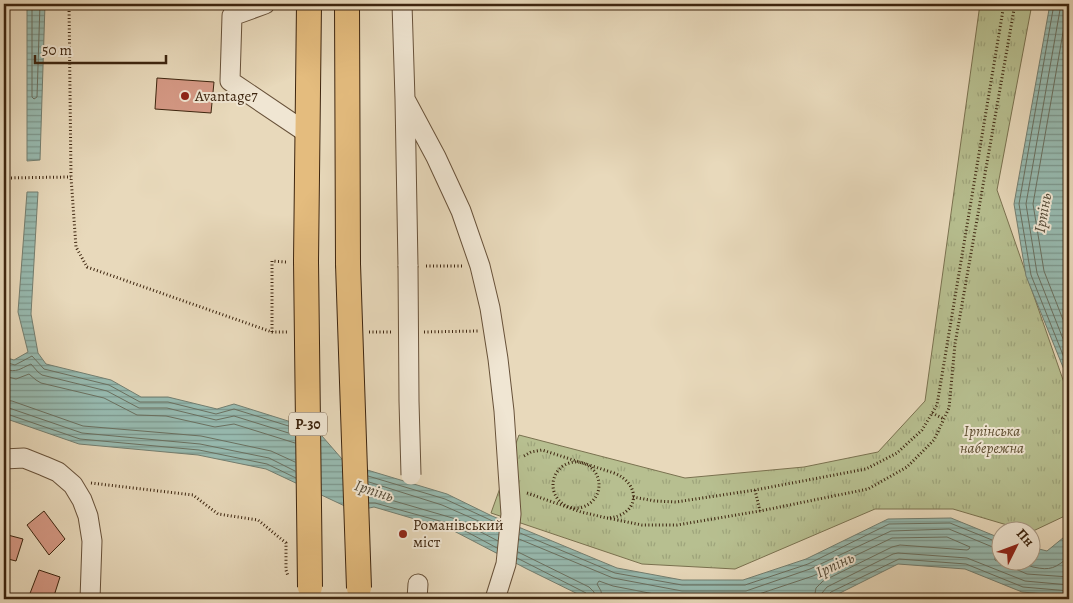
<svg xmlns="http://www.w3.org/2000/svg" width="1073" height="603" font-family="Alegreya,serif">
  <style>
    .grass { fill: url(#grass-tufts); stroke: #7a7250 }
    .water { fill: url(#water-rules); stroke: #737e70 }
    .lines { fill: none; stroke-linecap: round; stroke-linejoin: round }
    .shore { stroke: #6a7060; stroke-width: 1 }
    .building { fill: #d59985; stroke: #3d250f }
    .minor-casing { stroke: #68523a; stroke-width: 21 }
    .major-casing { stroke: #3d250f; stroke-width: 26 }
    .path { stroke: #3d250f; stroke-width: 3; stroke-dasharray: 1 2.5; stroke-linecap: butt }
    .minor { stroke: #f0e6d3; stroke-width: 19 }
    .major { stroke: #e4bc7e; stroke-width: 24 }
    .minor-bridge-casing { stroke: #68523a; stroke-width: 21; stroke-linecap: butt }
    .major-bridge-casing { stroke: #3d250f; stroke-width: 26; stroke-linecap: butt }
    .minor-bridge { stroke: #f0e6d3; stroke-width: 19 }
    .major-bridge { stroke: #e4bc7e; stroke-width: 24 }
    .poi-dot { fill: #8f2418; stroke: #f0e6d3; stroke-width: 2 }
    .labels { text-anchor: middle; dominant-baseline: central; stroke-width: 4; stroke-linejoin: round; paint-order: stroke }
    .shield { fill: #f0e6d3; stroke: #735f4a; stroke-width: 1 }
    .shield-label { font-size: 14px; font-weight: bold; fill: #3d250f }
    .poi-label { font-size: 15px; fill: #3d250f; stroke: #f0e6d3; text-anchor: start }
    .park-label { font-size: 15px; font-style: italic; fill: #5c4c2f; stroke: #f0e6d3 }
    .water-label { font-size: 16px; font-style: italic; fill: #544a37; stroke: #f0e6d3 }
  </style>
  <defs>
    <pattern id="grass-tufts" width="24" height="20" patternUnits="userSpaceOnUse" patternTransform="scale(1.25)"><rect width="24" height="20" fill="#b7bf90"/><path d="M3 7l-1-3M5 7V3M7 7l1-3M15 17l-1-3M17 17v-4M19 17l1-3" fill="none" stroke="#9ea47b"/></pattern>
    <pattern id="water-rules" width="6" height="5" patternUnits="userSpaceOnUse" patternTransform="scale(1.25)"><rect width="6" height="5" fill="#97bab0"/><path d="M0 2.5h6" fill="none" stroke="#7c978e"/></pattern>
  </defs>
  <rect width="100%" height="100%" fill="#e8d9bb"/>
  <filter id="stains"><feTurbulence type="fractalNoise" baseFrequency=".004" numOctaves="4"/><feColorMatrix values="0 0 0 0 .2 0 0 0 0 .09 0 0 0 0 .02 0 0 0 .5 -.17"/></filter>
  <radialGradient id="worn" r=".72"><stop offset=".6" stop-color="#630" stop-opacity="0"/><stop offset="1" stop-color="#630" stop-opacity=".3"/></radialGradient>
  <path class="grass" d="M980,4H1032L997,190L1069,397V514L1031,532L1030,530H1024L953,509H875L735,569L642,564L491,513L519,435L685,478L804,467L878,452L925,401Z"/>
  <path class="water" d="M27,4H45L40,160L27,161Z
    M1050,4H1069V182L1068,189L1069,197V382L1026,276L1014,204Z
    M27,192H38L31,314L38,353L46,364L111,380L141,397H168L217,409L234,404L304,426L322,436L342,459L354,466L447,494L492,516L617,568L682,580H743L806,559L888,519L951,518L1000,538V560H1030L1031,547L1047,551L1069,533V596L1022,592L965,569L898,564L828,599H588L527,569L452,530L374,507L360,510L349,508L266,469L198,455L79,444L4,418V357L14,360L28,352L18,312Z"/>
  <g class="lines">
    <path class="shore" d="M32,4V97L34,99L37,97L40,4
      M1054,4L1019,204L1031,275L1069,370
      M1061,4L1026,204L1037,273L1069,354
      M1068,4L1033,204L1044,271L1069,335
      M4,362L15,365L32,356L44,369L109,385L140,402H168L216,414L234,409L295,428
      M4,369C18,373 19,369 31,364L38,372L42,375L107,391L139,408H167L216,420L234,416L295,435
      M4,376L16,379L29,374L36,380L41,383L104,398L137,415L166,416L215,427L234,424L295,443
      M4,400L12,401L83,426L201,436L271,451L295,462
      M4,407L9,408L82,433L200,444L269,458L295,471
      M4,413L80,439L199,450L267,464L296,478
      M368,476L445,499L499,524
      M369,482L442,505L499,530
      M369,497L377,496L456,519L498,541
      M369,503H375L454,525L497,548
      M520,533L615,573L682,585H745L808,564L889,524L950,523L997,542L1000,543
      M519,539L613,578L682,591H746L810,569L891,531L949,529L995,548L1000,549
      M518,552L589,587L594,592L595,599
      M1000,556L995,557V560L1027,574L1069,577
      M517,558L586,593L588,595L589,599
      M1018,560C1023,564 1028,565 1033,567C1051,571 1055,568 1069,557
      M602,599L601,591L597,584L599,581L613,586L680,599H744L813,576L892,538L947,537L970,547L969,549L967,550L900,545L892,547L823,581L816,588L814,599
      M821,599L822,593L827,587L893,554L898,553L967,558L1025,581L1069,585
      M827,599L828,595L831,592L899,559L966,564L1023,587L1069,591"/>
  </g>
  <path class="building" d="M157,78L214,82L211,113L155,109Z
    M44,511L65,539L49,555L27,525Z
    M4,534L23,539L16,561L4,558Z
    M39,570L60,577L53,599H37L29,596Z"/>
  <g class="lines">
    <g class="minor-casing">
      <path id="minor" d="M265,4L232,16L230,81L307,133
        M402,4L405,99L408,266
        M405,99L436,157L461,211L480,266L490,308L498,359L504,411L511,514L506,564L495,599
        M4,459L24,458L44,466L58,472L73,485L82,500L88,516L92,541L90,599
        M417,599L418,584"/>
    </g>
    <g class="major-casing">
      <path id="major" d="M347,4L348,264
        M306,261L309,4"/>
    </g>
    <path class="path" d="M69,4L71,177L76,247L87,267L272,332H288
      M4,178L71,177
      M426,266H462
      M272,332V261L286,262
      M369,332H393
      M424,332L478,331
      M932,413L944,419
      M524,456L531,452L542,450L614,473C642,484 640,516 607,518
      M553 485a23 23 0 1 1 46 0a23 23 0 1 1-46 0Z
      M91,483L193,495L218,514L258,520L286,543V570L288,576
      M755,490L760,511
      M527,493L581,512L607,518L642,525H677L760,511L868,489L907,467L934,440L949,408L955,344L1015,4
      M633,497L655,501L676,502L755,490L866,469L897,453L922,430L937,405L1004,4"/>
    <use href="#minor" class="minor"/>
    <use href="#major" class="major"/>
    <g class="minor-bridge-casing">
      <path id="minor-bridge" d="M408,266L409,401L411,475"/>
    </g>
    <g class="major-bridge-casing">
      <path id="major-bridge" d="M306,261L310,587
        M348,264L359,588"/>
    </g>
    <use href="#minor-bridge" class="minor-bridge"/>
    <use href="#major-bridge" class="major-bridge"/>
  </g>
  <g class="poi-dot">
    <circle cx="185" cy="96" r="5"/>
    <circle cx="403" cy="534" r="5"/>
  </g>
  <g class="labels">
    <rect class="shield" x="289" y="412.5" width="38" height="23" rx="4"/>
    <g class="shield-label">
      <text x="308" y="424">Р-30</text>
    </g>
    <g class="poi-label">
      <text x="195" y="96">Avantage7</text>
      <text x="413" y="525">Романівський<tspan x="413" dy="17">міст</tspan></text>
    </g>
    <g class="park-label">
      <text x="992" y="431">Ірпінська<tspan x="992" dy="17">набережна</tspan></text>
    </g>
    <g class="water-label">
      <text transform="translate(1043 213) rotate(-80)">Ірпінь</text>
      <text transform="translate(374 491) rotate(18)">Ірпінь</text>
      <text transform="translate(835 565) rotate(-25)">Ірпінь</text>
    </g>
  </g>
  <rect width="1073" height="603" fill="none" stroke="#e8d9bb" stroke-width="20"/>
  <rect x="5" y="5" width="1063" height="593" fill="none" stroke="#3d250f" stroke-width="2.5"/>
  <rect x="10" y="10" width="1053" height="583" fill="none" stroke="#3d250f"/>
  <g transform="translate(1016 546) rotate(48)"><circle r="24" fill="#f0e6d3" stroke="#a89985"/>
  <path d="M0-4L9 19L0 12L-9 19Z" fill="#8f2418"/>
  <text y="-8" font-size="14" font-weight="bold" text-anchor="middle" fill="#3d250f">Пн</text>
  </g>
  <path d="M35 55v8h131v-8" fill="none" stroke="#3d250f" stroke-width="2.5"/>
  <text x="42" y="55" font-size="15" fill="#3d250f" stroke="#f0e6d3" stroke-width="4" paint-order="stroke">50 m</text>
  <rect width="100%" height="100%" filter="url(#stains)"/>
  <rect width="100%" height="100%" fill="url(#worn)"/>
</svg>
